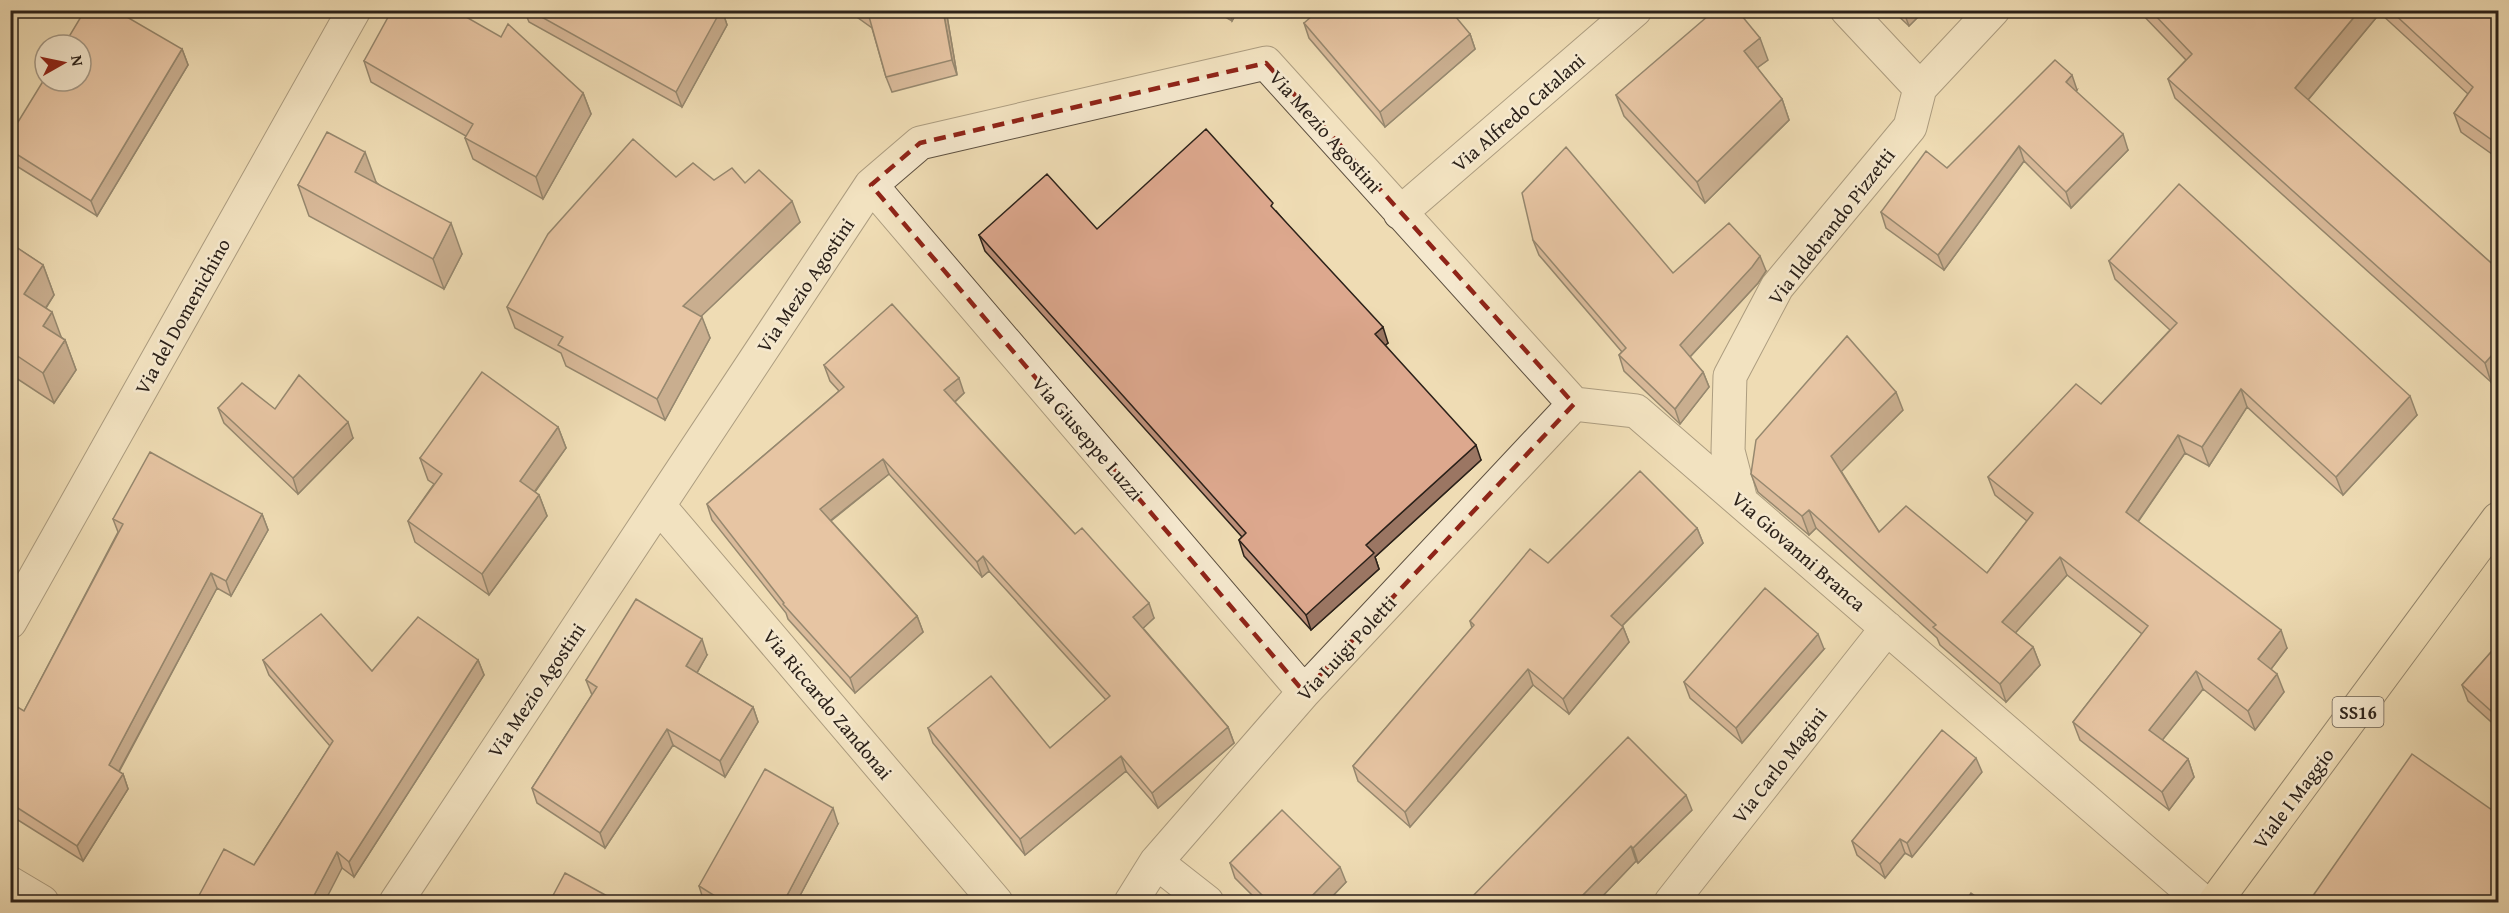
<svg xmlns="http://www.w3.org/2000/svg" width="2509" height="913" font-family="'Gentium Book Plus',serif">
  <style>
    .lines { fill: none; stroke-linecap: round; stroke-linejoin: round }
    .minor-casing { stroke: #5d5040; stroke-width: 35 }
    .major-casing { stroke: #2c221a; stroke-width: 35 }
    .minor { stroke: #f5e8ce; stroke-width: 33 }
    .major { stroke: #efdcb4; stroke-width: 33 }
    .wall { fill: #be907a; stroke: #2c221a; stroke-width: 1.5 }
    .shaded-wall { fill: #9b7663; stroke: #2c221a; stroke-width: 1.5 }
    .building { fill: #dda88e; stroke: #2c221a; stroke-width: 1.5 }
    .marked { fill: none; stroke: #8f2418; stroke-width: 4.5; stroke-dasharray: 12 8; stroke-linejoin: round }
    .labels { text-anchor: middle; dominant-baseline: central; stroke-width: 5; stroke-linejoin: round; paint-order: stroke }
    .shield { fill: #f5e8ce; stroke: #685d50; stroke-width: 1.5 }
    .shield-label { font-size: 18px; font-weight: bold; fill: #2c221a }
    .street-label { font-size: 20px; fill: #2c221a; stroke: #f5e8ce }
  </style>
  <rect width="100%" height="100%" fill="#efdcb4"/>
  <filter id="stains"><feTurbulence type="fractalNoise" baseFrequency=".00333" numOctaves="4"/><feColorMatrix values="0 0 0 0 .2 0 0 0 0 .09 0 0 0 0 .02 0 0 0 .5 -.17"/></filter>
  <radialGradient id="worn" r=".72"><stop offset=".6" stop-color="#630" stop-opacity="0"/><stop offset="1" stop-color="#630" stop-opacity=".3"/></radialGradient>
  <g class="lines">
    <g class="minor-casing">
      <path id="minor" d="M1847,10L1920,88
        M871,185L1304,692
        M1400,213L1635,10
        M1741,501L1728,451L1730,376L1777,287L1910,127L1920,88L1993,10
        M659,506L996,902
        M10,622L354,10
        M1156,862L1207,902
        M10,883L42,902
        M396,902L871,185L920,143L1266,63L1574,404L1636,411L2203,902
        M1131,902L1156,862L1304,692L1574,404
        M1671,902L1887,628"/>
    </g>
    <g class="major-casing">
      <path id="major" d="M2215,902L2498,519"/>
    </g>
    <use href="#minor" class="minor"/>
    <use href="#major" class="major"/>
  </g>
  <path class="wall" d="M524,10H724L723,13L727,25L682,107L529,22Z
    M847,10H946L957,75L892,92L886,77L872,28Z
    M1213,10H1238L1232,21Z
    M1892,10H1925L1909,26Z
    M2138,10H2499V159L2461,132L2454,113L2468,94L2380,13L2308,100L2499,270V374L2491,382L2175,98L2168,79L2186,60Z
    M1304,23L1470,34L1475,49L1385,127L1309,38Z
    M182,49L188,65L97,216L10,162V135Z
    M1768,60L1757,68L1782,99L1789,120L1705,203L1624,116L1616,95Z
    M364,61L583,93L591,114L543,199L473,159L465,138L466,136L371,82Z
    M2077,90L2076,92L2128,150L2071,208L2024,161L1944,270L1886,228L1881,212L1947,168Z
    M676,177L714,180L745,183L800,222L701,316L710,338L665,420L566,366L561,353L515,328L507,307Z
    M376,182L462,254L444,289L309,216L298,185Z
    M1276,211L1388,343L1385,345L1481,460L1375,557L1379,569L1311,630L1244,556L1239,540L1242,537L985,251L979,235L1097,229Z
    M1533,240L1673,273L1766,271L1758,283L1690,357L1703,372L1709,387L1680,424L1624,371L1619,355L1622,352L1539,255Z
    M10,243L43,265L54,295L46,308L61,337L65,340L76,370L54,403L10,374Z
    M2109,261L2417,415L2343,495L2247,407L2209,466L2185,453L2138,522L2287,648L2271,669L2284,692L2255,730L2203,689L2162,740L2188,759L2194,777L2169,810L2080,740L2073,722L2142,634L2067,575L2015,633L2033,647L2040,665L2006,702L1940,645L1937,638L1816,528L1809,535L1758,492L1751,474L1903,410L1841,471L1879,532L1987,573L2027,521L1995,495L1988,477L2101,404L2170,330L2115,279Z
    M824,365L964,393L955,402L1075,534L1154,618L1143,628L1228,727L1234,743L1158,808L1126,771L1025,855L933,743L928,728L1050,748L1106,700L989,571L982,577L889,474L831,521L917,616L923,632L855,693L788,619L786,613L712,520L707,504L839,391L830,381Z
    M218,408L275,409L353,438L298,494L224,423Z
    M558,427L566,448L535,492L539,495L547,516L489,595L415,542L408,521L434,484L428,480L420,458Z
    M262,514L268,530L231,596L217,588L119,772L123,774L128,789L83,861L10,815V711H24L118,532L113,519Z
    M1697,528L1703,543L1622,626L1623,627L1629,642L1569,714L1533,685L1410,827L1358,781L1353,766L1472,628L1470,621L1548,563Z
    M2499,643V729L2468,701L2462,685Z
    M1824,649L1742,743L1690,698L1684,682Z
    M707,655L697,673L753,707L758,722L725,777L673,745L605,848L537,803L532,788L592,695L586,680Z
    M263,660L372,671L478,660L484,675L354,877L342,868L254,865L330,746L269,675Z
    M1982,772L1912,857L1905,853L1885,878L1857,855L1852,841Z
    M1692,810L1638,863L1636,861L1596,903H1466Z
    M838,824L796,903H706L704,902L699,886Z
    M1230,863L1346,882L1326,903H1260L1235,878Z"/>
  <path class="shaded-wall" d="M715,10H724L723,13L727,25L682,107L676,92Z
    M943,10H946L957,75L952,60Z
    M1229,10H1238L1232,21Z
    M1529,10H1537L1531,16Z
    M1903,10H1925L1909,26Z
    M2360,10H2379L2380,13L2302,107L2295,88Z
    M1470,34L1475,49L1385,127L1380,112Z
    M1760,38L1768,60L1751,72L1744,51Z
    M182,49L188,65L97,216L91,201Z
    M2072,75L2077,90L2072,98L2066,82Z
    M583,93L591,114L543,199L536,177Z
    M1782,99L1789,120L1705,203L1697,182Z
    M2123,134L2128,150L2071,208L2066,192Z
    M2019,146L2024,161L1944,270L1938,255Z
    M365,152L376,182L366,202L355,172Z
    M792,201L800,222L690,327L683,306Z
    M451,223L462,254L444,289L433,259Z
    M1760,256L1766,271L1758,283L1686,361L1680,345Z
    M43,265L54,295L35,324L24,294Z
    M52,312L63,342L43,326Z
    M702,317L710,338L665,420L657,399Z
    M1383,327L1388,343L1381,349L1375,334Z
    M65,340L76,370L54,403L43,373Z
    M2499,347V374L2491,382L2485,363Z
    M1703,372L1709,387L1680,424L1675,409Z
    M959,378L964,393L950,406L944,390Z
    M2241,389L2247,407L2209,466L2202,447Z
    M1896,392L1903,410L1838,475L1831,456Z
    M2410,396L2417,415L2343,495L2336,477Z
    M348,422L353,438L298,494L293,478Z
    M558,427L566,448L527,502L520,481Z
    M2178,435L2185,453L2132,530L2126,512Z
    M1476,445L1481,460L1375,557L1379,569L1311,630L1306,615L1366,545Z
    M883,459L889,474L826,524L820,509Z
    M539,495L547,516L489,595L482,574Z
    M1809,510L1816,528L1809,535L1802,516Z
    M262,514L268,530L231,596L226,581Z
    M1697,528L1703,543L1616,632L1611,616Z
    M983,556L989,571L982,577L977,562Z
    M2060,557L2067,575L2009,640L2002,622Z
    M211,573L217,588L114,780L109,765Z
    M1149,603L1154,618L1139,632L1133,617Z
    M917,616L923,632L855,693L850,678Z
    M1623,627L1629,642L1569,714L1563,699Z
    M2281,630L2287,648L2265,677L2258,659Z
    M1818,634L1824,649L1742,743L1736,728Z
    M702,639L707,655L692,681L686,666Z
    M2033,647L2040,665L2006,702L2000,684Z
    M478,660L484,675L354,877L349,862Z
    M1528,669L1533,685L1410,827L1405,812Z
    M2196,671L2203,689L2156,748L2149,730Z
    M2277,674L2284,692L2255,730L2248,711Z
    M753,707L758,722L725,777L720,761Z
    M1228,727L1234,743L1158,808L1152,793Z
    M667,729L673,745L605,848L600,833Z
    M1121,756L1126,771L1025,855L1020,839Z
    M1976,758L1982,772L1912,857L1907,843Z
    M2188,759L2194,777L2169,810L2162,792Z
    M123,774L128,789L83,861L77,846Z
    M1686,795L1692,810L1638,863L1633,848Z
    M833,808L838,824L796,903H783Z
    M1900,839L1905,853L1885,878L1880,864Z
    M1631,846L1636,861L1596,903H1575Z
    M337,852L342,868L324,903H310Z
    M1340,867L1346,882L1326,903H1305Z"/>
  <path class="building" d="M85,10H115L182,49L91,201L10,150V135L45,78V81H81V45H64Z
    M392,10H454L501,37L508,24L583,93L536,177L465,138L473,124L364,61Z
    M529,10H721L676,92Z
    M864,10H943L952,60L886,77L868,13Z
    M1319,10H1450L1470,34L1380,112L1304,23Z
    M1715,10H1737L1760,38L1744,51L1782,99L1697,182L1616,95Z
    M2150,10H2360L2295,88L2499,270V347L2485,363L2168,79L2192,54Z
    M2390,10H2499V145L2454,113L2473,87Z
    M2055,60L2072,75L2066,82L2123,134L2066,192L2019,146L1938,255L1881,212L1926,151L1947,168Z
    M1206,129L1273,203L1271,206L1383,327L1375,334L1476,445L1366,545L1374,553L1306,615L1239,540L1246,533L979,235L1047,174L1097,229Z
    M327,132L365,152L355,172L451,223L433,259L298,185Z
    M633,139L676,177L693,163L714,180L732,168L745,183L759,170L792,201L683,306L702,317L657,399L558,345L563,337L507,307L548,234Z
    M1566,147L1673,273L1729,223L1760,256L1752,267L1680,345L1703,372L1675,409L1619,355L1626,348L1533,240L1522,193Z
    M2179,184L2410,396L2336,477L2241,389L2202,447L2178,435L2126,512L2281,630L2258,659L2277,674L2248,711L2196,671L2149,730L2188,759L2162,792L2073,722L2148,626L2060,557L2002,622L2033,647L2000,684L1933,627L1936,625L1809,510L1802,516L1751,474L1756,440L1847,336L1896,392L1831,456L1879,532L1906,506L1987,573L2033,513L1988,477L2076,384L2101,404L2177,323L2109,261Z
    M10,243L43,265L24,294L52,312L43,326L65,340L43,373L10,351Z
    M892,304L959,378L944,390L1075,534L1082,528L1149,603L1133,617L1228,727L1152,793L1121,756L1020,839L928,728L991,676L1050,748L1110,696L983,556L977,562L883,459L820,509L917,616L850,678L783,604L784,603L707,504L844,387L824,365Z
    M482,372L558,427L520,481L539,495L482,574L408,521L442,474L420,458Z
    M299,375L348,422L293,478L218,408L242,383L275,409Z
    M150,452L262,514L226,581L211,573L109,765L123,774L77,846L10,803V711L14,705L24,711L123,524L113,519Z
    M1640,471L1697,528L1611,616L1623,627L1563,699L1528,669L1405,812L1353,766L1474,625L1470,621L1530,549L1548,563Z
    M1765,588L1818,634L1736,728L1684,682Z
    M636,599L702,639L686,666L753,707L720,761L667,729L600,833L532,788L597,687L586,680Z
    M321,614L372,671L418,617L478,660L349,862L337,852L310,903H195L224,849L254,865L333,741L263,660Z
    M2499,643V718L2462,685Z
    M1942,730L1976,758L1907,843L1900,839L1880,864L1852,841Z
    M1628,737L1686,795L1633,848L1631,846L1575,903H1466Z
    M2412,754L2499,815V903H2313L2310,900Z
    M765,769L833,808L783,903H726L699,886Z
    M1282,810L1340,867L1305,903H1270L1230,863Z
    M565,873L620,903H549Z
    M1971,893L1985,903H1964Z
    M915,896L920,903H907Z"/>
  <path d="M0 0H2509V913H0ZM1266,63L1574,404L1304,692L871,185L920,143Z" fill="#efdcb4" fill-opacity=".55" fill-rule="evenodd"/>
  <path class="marked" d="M1266,63L1574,404L1304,692L871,185L920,143Z"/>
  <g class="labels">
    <rect class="shield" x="2332.5" y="697" width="51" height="30" rx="4.5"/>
    <g class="shield-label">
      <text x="2358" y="712">SS16</text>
    </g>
    <g class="street-label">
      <text transform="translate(1518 112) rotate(-41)">Via Alfredo Catalani</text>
      <text transform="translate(1326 131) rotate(48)">Via Mezio Agostini</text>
      <text transform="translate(1831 226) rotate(-52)">Via Ildebrando Pizzetti</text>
      <text transform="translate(805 285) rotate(-56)">Via Mezio Agostini</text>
      <text transform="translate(182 316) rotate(-61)">Via del Domenichino</text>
      <text transform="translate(1088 438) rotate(49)">Via Giuseppe Luzzi</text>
      <text transform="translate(1799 551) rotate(41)">Via Giovanni Branca</text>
      <text transform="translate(1346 648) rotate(-47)">Via Luigi Poletti</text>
      <text transform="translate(536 690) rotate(-56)">Via Mezio Agostini</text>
      <text transform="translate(828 704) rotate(50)">Via Riccardo Zandonai</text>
      <text transform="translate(1779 765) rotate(-52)">Via Carlo Magini</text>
      <text transform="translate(2293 798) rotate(-53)">Viale I Maggio</text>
    </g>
  </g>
  <rect width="2509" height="913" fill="none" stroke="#efdcb4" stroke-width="36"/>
  <rect x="12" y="12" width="2485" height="889" fill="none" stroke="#2c221a" stroke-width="3"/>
  <rect x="18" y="18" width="2473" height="877" fill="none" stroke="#2c221a" stroke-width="1.5"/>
  <g transform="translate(63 63) rotate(81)"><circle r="28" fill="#f5e8ce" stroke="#a59986" stroke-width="1.5"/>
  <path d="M0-4.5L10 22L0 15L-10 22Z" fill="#8f2418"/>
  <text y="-9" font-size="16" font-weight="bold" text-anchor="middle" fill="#2c221a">N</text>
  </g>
  <rect width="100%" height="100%" filter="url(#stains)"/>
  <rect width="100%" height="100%" fill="url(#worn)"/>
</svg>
